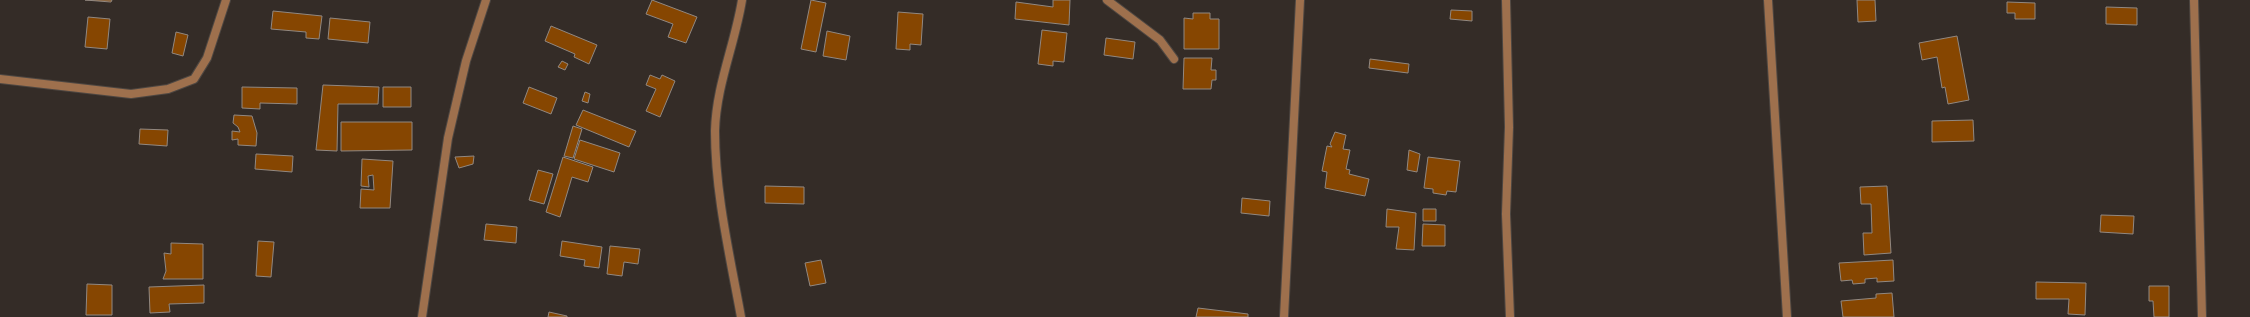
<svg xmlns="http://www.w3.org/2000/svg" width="2250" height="317" font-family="Cabin,sans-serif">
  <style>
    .building { fill: #864601; stroke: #918881 }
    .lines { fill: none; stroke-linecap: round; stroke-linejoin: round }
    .street-casing { stroke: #4e4742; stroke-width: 10 }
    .street { stroke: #9e704d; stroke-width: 8 }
  </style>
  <rect width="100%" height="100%" fill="#342c27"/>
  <path class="building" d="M85,0H112L111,2Z
    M652,0L697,17L686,43L668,37L673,24L646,14Z
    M811,0L826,3L816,52L801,49Z
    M1053,0H1070L1069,25L1015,19L1016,2L1053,7Z
    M1857,0H1875L1876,21L1858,22Z
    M2007,2L2035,3V19H2015V13H2007Z
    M2106,7L2137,8V25L2106,24Z
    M1451,10L1472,11V21L1450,19Z
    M273,11L322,16L319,39L306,38V32L271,29Z
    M898,12L923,14L921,45L910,44V50L896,49Z
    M1193,13H1210V19H1219V49H1184V18L1193,19Z
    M88,17L110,19L107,49L85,47Z
    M330,18L370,22L368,43L328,39Z
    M551,26L597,45L589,64L574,57L575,54L545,41Z
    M1042,30L1067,33L1064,62L1053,61V66L1038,64Z
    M827,31L850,36L846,60L823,56Z
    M176,32L188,35L183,56L172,53Z
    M1957,36L1969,100L1948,104L1945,87L1942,88L1937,57L1922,60L1919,43Z
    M1106,38L1135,42L1133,59L1104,55Z
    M1184,58H1212L1211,70H1216V80H1212L1211,89H1183Z
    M1370,59L1409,64L1408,73L1369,68Z
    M562,61L568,64L565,70L558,67Z
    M650,75L660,79L662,75L675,81L660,117L646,111L656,89L646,85Z
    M323,85L379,87L378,104H338L337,151L316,150Z
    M242,87L297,88V104L260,103V109L242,108Z
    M383,87H411V107H383Z
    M529,87L557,98L551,114L523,103Z
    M585,92L590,94L588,103L582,101Z
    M583,110L636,131L629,147L576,125Z
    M234,115L252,116L257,133L256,146L238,145V139L232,140V131L240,132L238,127L233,123Z
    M1973,120L1974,141L1932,142V121Z
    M341,122H412V150L341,151Z
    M573,126L582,129L573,158L564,156Z
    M140,129L168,130L167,146L139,144Z
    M1335,132L1346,135L1343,149L1350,150L1346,169L1350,170L1349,174L1369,179L1365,196L1325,188L1327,172L1322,171L1327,146L1332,147L1330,144Z
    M580,140L620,153L614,172L574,159Z
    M1409,150L1420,154L1417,172L1407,170Z
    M256,154L293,156L292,172L255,169Z
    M474,156L473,164L459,168L455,157Z
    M563,157L593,167L588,182L572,177L560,217L546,212Z
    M1428,157L1460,161L1456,192L1447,191L1446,195L1433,193V189L1424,188Z
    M362,159L393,161L390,208H360L361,189L374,190L373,175L368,176L369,187L361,186Z
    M538,170L553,174L544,204L529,200Z
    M765,186L804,187V204L765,203Z
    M1887,186L1891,253L1864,255L1863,233H1872L1871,204H1861L1860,187Z
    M1242,198L1270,201L1269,216L1241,213Z
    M1387,209L1416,213L1414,250L1396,249L1399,227H1386Z
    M1423,209H1436V221H1423Z
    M2101,215L2134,216L2133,234L2100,232Z
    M486,224L517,227L516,243L484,240Z
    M1423,224L1445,225V246H1422Z
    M258,241L274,242L271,277L256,276Z
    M562,241L602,247L599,268L584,266L585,260L560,256Z
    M171,243L203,244V279H163L166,271L164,253L171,254Z
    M610,246L640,249L638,264L624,262L622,276L607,274Z
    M821,260L826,283L810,286L805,263Z
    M1893,260L1894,281L1877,282V278L1865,279V283L1853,284L1852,280L1841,281L1839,263Z
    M2036,282L2086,283L2085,315L2068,314L2069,299H2036Z
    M87,284L112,285V315H86Z
    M204,285V303L169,304L170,312L150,313L149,287Z
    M2149,286H2169V317H2154L2153,301H2149Z
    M1892,293L1894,317H1843L1841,301L1876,298V294Z
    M1198,308L1248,314V317H1196Z
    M549,312L567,316V317H548Z"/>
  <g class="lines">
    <g class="street-casing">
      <path id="street" d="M1107,0L1160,40L1174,59
        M1506,0L1509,127L1506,214L1510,317
        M1768,0L1787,317
        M2194,0L2202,317
        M0,79L131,94L168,89L194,79L207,58L226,0
        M422,317L448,138L466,61L486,0
        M741,317C730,256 715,193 715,131C716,86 735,44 742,0
        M1284,317L1300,0"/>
    </g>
    <use href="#street" class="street"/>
  </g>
</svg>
